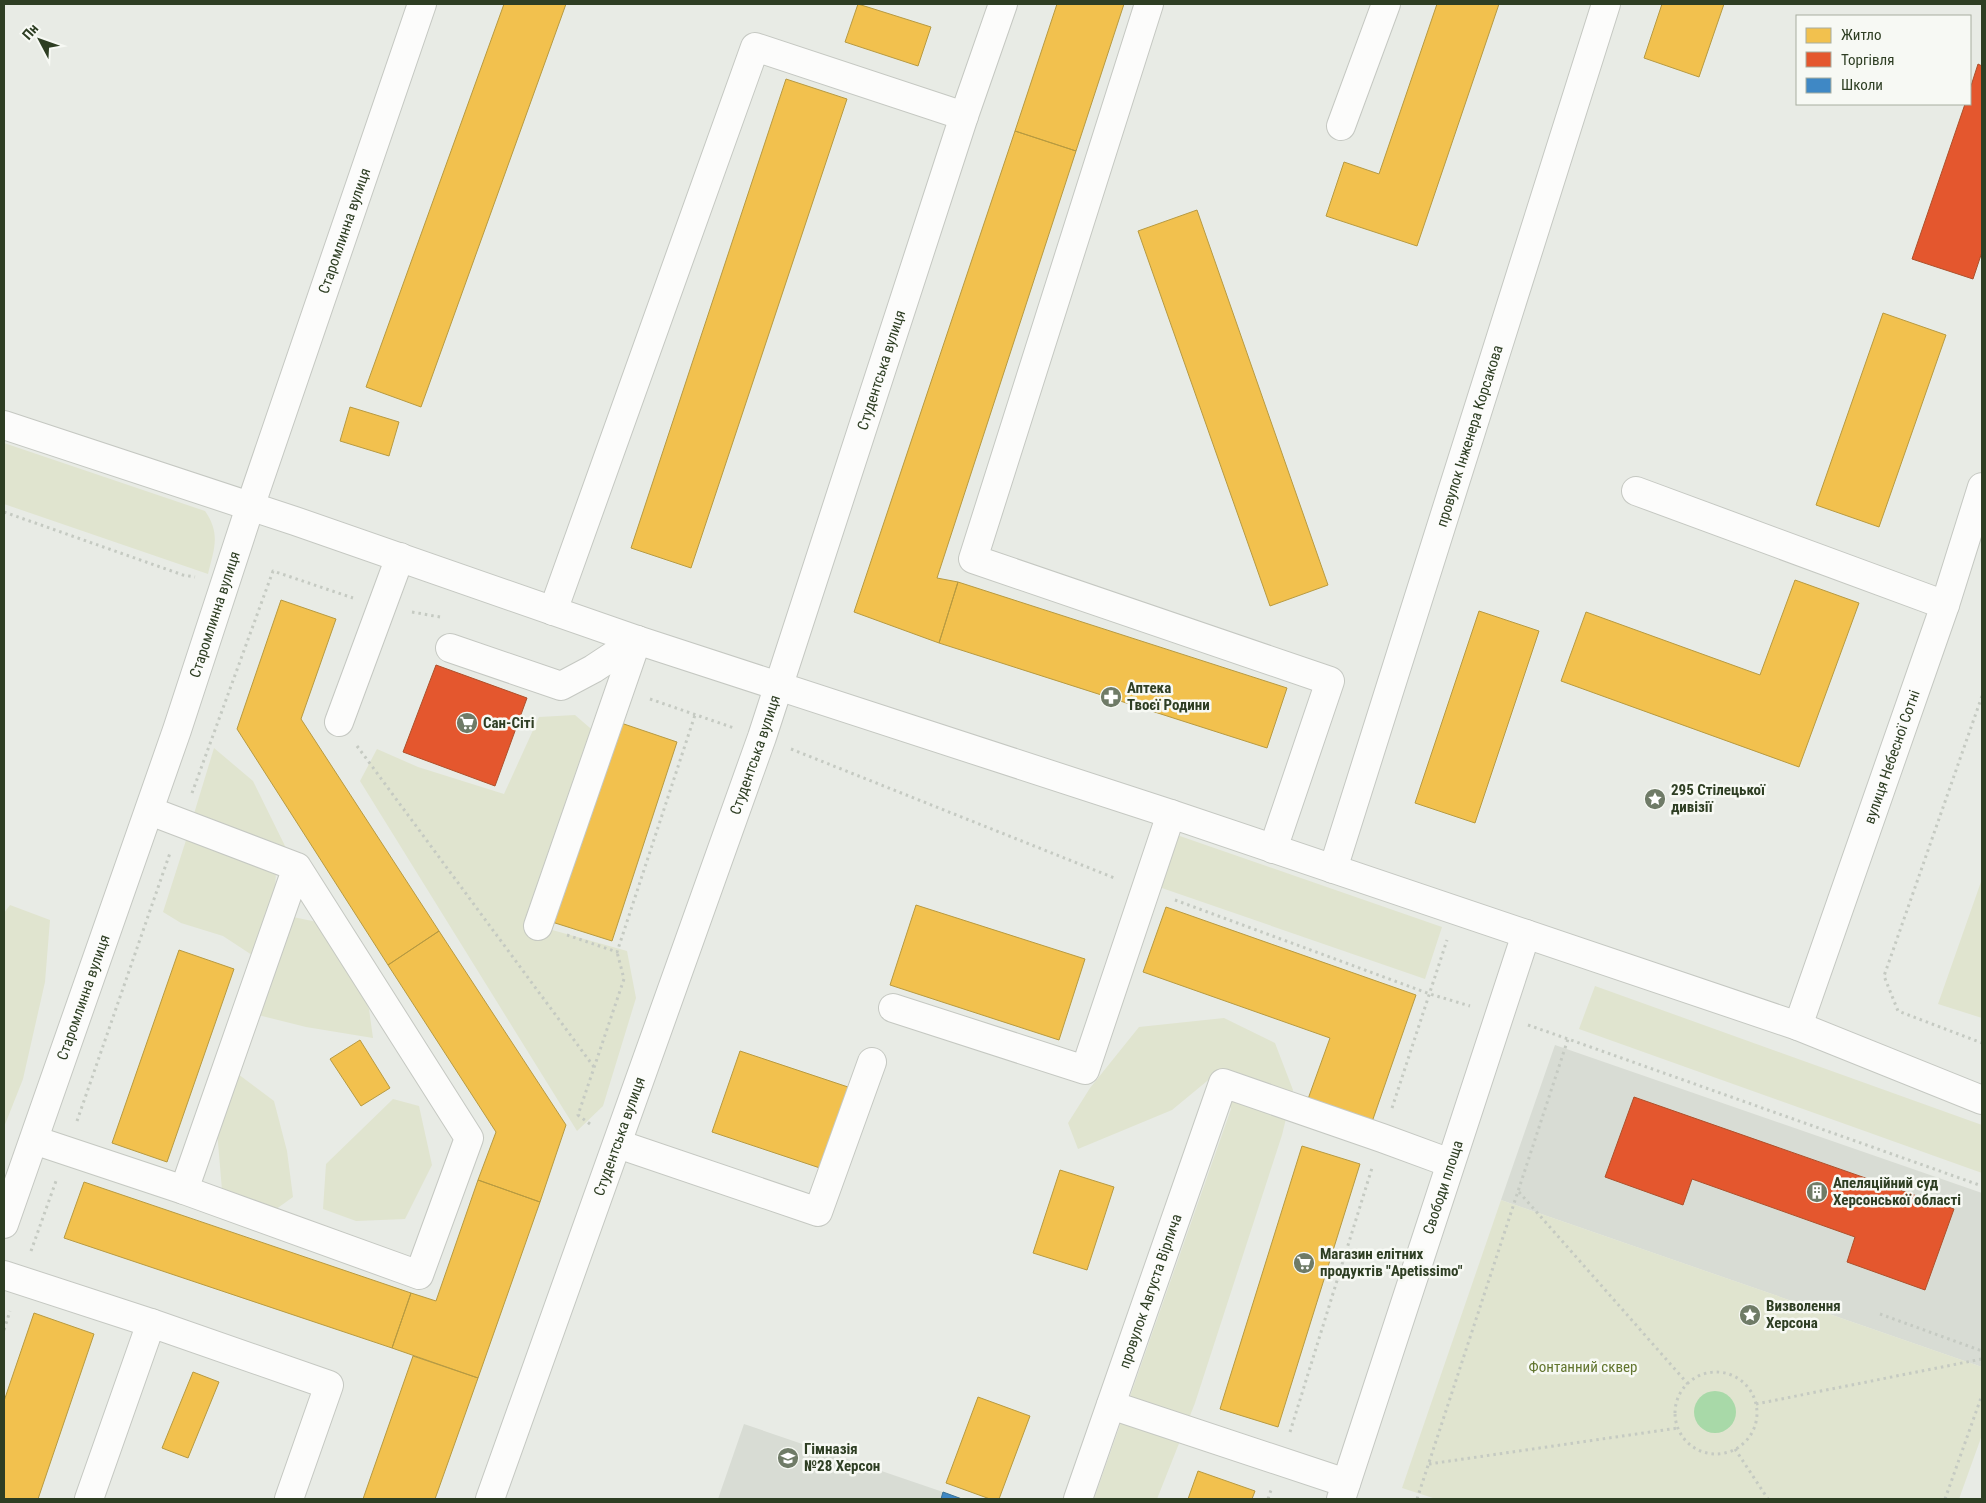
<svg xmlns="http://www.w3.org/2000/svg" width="1986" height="1503" font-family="'Roboto Condensed',sans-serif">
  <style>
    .built { fill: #d8dcd4 }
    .green { fill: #e0e4cf }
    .water { fill: #a8d9a8 }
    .homes { fill: #f2c14e; stroke: #b79a41 }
    .shops { fill: #e4572e; stroke: #ad502b }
    .schools { fill: #3f88c5; stroke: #3a7294 }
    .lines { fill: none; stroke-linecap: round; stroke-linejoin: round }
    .minor-casing { stroke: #c5c8c2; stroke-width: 30 }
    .path { stroke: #c5cac2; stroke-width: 3; stroke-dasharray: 2.5 4; stroke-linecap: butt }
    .minor { stroke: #fcfcfb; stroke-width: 28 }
    .labels { text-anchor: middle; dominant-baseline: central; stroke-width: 5; stroke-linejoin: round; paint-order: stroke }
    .street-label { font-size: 15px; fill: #2e3e23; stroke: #f7f9f4 }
    .poi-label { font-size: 15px; font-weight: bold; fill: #2e3e23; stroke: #f7f9f4; text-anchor: start }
    .park-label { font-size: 15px; fill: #62752e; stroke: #f7f9f4 }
  </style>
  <rect width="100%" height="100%" fill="#e8ebe5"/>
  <path class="built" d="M1555,1045L1982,1193V1367L1501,1200Z
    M744,1424L943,1492L962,1499H718Z"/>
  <path class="green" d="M4,443L205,511C221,534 214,549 208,574L4,504Z
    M575,715L597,734L538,926L627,951L636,998L603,1106L577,1131L360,781L377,749L418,767L504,794L539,717Z
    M214,748L253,781L286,848L193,817Z
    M188,834L276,872L274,908L255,957L223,936L181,923L163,912Z
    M1174,834L1442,927L1425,979L1156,886Z
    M1982,879V1018L1938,1004Z
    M10,905L50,920L45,982L23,1079L4,1127V913Z
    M288,916L322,923L348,963L369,1009L373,1038L306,1027L258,1015Z
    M1595,986L1982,1125V1173L1579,1029Z
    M1224,1018L1275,1043L1293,1090L1282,1135L1195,1403L1157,1499H1094L1231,1109L1218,1072L1172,1110L1078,1149L1068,1123L1090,1088L1139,1027Z
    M234,1071L274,1101L287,1151L293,1197L272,1212L222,1190L216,1119Z
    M393,1099L419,1106L432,1165L405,1219L356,1221L323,1209L326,1164Z
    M1501,1200L1982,1367V1435L1959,1499H1436L1402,1488Z"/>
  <path class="water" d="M1694 1412a21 21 0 1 1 42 0a21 21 0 1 1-42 0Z"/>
  <path class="homes" d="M504,4H566L421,407L366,387Z
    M858,4L931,27L918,66L845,42Z
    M1057,4H1124L1076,151L1015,131Z
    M1437,4H1499L1417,246L1326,216L1344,162L1379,174Z
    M1662,4H1724L1699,77L1644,58Z
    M786,79L847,99L691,568L631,548Z
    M1015,131L1076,151L937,578L958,582L939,643L854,612Z
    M1197,210L1328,585L1270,606L1138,231Z
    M1883,313L1946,335L1879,527L1816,505Z
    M350,407L399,422L389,456L340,441Z
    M1795,580L1859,603L1799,767L1561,681L1586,612L1760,675Z
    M958,582L1287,688L1267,748L939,643Z
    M281,600L336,619L301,719L439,931L388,965L237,729Z
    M1479,611L1539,631L1475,823L1415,803Z
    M618,722L677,742L612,941L552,922Z
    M916,905L1085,959L1059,1040L890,985Z
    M1166,907L1416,995L1372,1122L1308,1099L1330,1038L1143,972Z
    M439,931L566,1125L540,1202L478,1180L496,1132L388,965Z
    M179,950L234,969L167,1162L112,1143Z
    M360,1040L390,1088L361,1106L330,1059Z
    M740,1051L851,1088L823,1169L712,1132Z
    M1302,1146L1360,1164L1278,1427L1220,1409Z
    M1060,1170L1114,1187L1087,1270L1033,1253Z
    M478,1180L540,1202L478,1378L392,1348L411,1293L436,1301Z
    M84,1182L411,1293L392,1348L64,1238Z
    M34,1313L94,1334L38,1499H4V1401Z
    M413,1356L478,1378L435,1499H363Z
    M193,1372L219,1382L188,1458L162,1448Z
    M978,1397L1030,1416L999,1499H990L946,1483Z
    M1198,1471L1255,1491L1252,1499H1188Z"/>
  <path class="shops" d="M1978,64L1982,66V252L1973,279L1912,259L1965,104H1970V89Z
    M436,665L527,698L495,786L403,752Z
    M1634,1097L1954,1209L1925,1290L1847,1262L1855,1237L1692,1179L1683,1205L1605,1177Z"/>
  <path class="schools" d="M943,1492L962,1499H941Z"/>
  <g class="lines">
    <g class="minor-casing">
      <g id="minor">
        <path d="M1149,4L973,559L1330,681L1273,849"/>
        <path d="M1341,126L1386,4"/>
        <path d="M4,425L295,521L637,640L1171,814L1798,1026L1982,1100"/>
        <path d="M1636,491L1945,605"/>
        <path d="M553,611L755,47L964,116"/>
        <path d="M450,648L561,686L593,669L637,640"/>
        <path d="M339,722L400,557"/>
        <path d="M150,811L297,867L469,1138L419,1275L184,1190L297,867"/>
        <path id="s1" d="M1333,869L1606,4"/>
        <path d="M538,926L637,640"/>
        <path d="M893,1008L1085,1070L1171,814"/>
        <path id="s2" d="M1798,1026L1945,605L1982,487"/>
        <path d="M34,1140L184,1190"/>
        <path d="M618,1144L818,1212L872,1062"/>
        <path id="s3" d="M4,1224L177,730L250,507L422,4"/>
        <path d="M4,1275L151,1323"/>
        <path d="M1111,1405L1346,1483"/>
        <path d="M89,1499L151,1323L329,1385L289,1499"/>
        <path id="s4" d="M490,1499L762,737L964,116L1003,4"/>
        <path id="s5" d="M1078,1499L1223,1083L1382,1138L1450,1163"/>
        <path id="s6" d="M1341,1499L1526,934"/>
      </g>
    </g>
    <path class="path" d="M4,512L183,575L195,577
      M412,612L440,617
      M1982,696L1884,976L1898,1011L1982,1043
      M650,699L734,728
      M357,746L594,1067
      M791,749L1117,879
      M192,793L273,571L353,598
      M1175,900L1430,994L1470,1006
      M567,935L617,952L695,715
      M1528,1025L1568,1039
      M1392,1108L1447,940
      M77,1121L170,853
      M590,1124L578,1115L624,979L617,952
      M1519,1192L1688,1384
      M31,1251L56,1181
      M1880,1314L1982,1351
      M4,1330L10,1311
      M1675 1413a41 41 0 1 1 82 0a41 41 0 1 1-82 0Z
      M1756,1404L1982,1359
      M1290,1432L1372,1168
      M1735,1449L1768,1499
      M1429,1464L1678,1428
      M1268,1499L1271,1490
      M1417,1499L1568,1039L1982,1186
      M1945,1499L1982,1395"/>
    <use href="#minor" class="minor"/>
  </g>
  <defs>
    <g id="pharmacy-disc" transform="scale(1.125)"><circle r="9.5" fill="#6f7b67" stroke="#f7f9f4"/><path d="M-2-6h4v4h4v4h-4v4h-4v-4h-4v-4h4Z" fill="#fff"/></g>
    <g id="supermarket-disc" transform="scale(1.125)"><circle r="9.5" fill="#6f7b67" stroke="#f7f9f4"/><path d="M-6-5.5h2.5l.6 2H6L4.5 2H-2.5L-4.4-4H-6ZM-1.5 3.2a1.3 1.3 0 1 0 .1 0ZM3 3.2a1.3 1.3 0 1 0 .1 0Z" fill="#fff"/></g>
    <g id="sight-disc" transform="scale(1.125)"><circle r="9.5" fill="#6f7b67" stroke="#f7f9f4"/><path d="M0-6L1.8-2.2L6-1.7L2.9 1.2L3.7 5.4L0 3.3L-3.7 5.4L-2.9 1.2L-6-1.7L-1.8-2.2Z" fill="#fff"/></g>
    <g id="building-disc" transform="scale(1.125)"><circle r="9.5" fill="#6f7b67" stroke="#f7f9f4"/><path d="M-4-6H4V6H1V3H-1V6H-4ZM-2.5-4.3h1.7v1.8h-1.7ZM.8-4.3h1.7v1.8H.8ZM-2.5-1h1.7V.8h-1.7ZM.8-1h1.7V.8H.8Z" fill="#fff"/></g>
    <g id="school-disc" transform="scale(1.125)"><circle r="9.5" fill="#6f7b67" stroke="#f7f9f4"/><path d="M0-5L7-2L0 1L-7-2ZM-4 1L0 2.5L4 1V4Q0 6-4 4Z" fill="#fff"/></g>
  </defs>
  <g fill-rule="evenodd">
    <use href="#pharmacy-disc" x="1111" y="697"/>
    <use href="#supermarket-disc" x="467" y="723"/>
    <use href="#sight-disc" x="1655" y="799"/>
    <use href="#building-disc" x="1817" y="1192"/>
    <use href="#supermarket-disc" x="1304" y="1263"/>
    <use href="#sight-disc" x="1750" y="1315"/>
    <use href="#school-disc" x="788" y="1458"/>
  </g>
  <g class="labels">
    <g class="street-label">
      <text stroke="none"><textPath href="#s3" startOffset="1050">Старомлинна вулиця</textPath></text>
      <text stroke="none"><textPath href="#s4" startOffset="1195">Студентська вулиця</textPath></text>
      <text stroke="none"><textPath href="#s1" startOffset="454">провулок Інженера Корсакова</textPath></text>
      <text stroke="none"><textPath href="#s3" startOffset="645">Старомлинна вулиця</textPath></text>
      <text stroke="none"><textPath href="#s4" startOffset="790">Студентська вулиця</textPath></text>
      <text stroke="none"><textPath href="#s2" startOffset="285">вулиця Небесної Сотні</textPath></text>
      <text stroke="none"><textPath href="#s3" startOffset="240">Старомлинна вулиця</textPath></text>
      <text stroke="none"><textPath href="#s4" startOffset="385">Студентська вулиця</textPath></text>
      <text stroke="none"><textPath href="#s6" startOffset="328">Свободи площа</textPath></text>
      <text stroke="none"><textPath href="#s5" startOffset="220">провулок Августа Вірлича</textPath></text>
    </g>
    <g class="poi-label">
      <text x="1127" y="688">Аптека<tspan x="1127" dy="17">Твоєї Родини</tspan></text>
      <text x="483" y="723">Сан-Сіті</text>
      <text x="1671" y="790">295 Стілецької<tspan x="1671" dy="17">дивізії</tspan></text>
      <text x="1833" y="1183">Апеляційний суд<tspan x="1833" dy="17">Херсонської області</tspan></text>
      <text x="1320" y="1254">Магазин елітних<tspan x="1320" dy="17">продуктів "Apetissimo"</tspan></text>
      <text x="1766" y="1306">Визволення<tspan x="1766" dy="17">Херсона</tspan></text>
      <text x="804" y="1449">Гімназія<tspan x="804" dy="17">№28 Херсон</tspan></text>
    </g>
    <g class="park-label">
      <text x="1583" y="1367">Фонтанний сквер</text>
    </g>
  </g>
  <rect width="1986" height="1503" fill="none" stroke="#2e3e23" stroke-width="10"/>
  <rect x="1796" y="15" width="175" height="90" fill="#f7f9f4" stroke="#a7aea0"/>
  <rect x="1806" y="28" width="25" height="15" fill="#f2c14e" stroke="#a7aea0"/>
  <text x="1841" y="40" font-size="15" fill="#2e3e23">Житло</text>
  <rect x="1806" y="52" width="25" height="15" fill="#e4572e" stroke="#a7aea0"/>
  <text x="1841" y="65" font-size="15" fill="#2e3e23">Торгівля</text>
  <rect x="1806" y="78" width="25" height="15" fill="#3f88c5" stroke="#a7aea0"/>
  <text x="1841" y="90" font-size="15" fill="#2e3e23">Школи</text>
  <g transform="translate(40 40) rotate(311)" stroke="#f7f9f4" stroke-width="4" paint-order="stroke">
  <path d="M0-4L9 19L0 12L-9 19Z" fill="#2e3e23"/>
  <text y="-8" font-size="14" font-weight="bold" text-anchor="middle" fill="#2e3e23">Пн</text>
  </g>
</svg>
